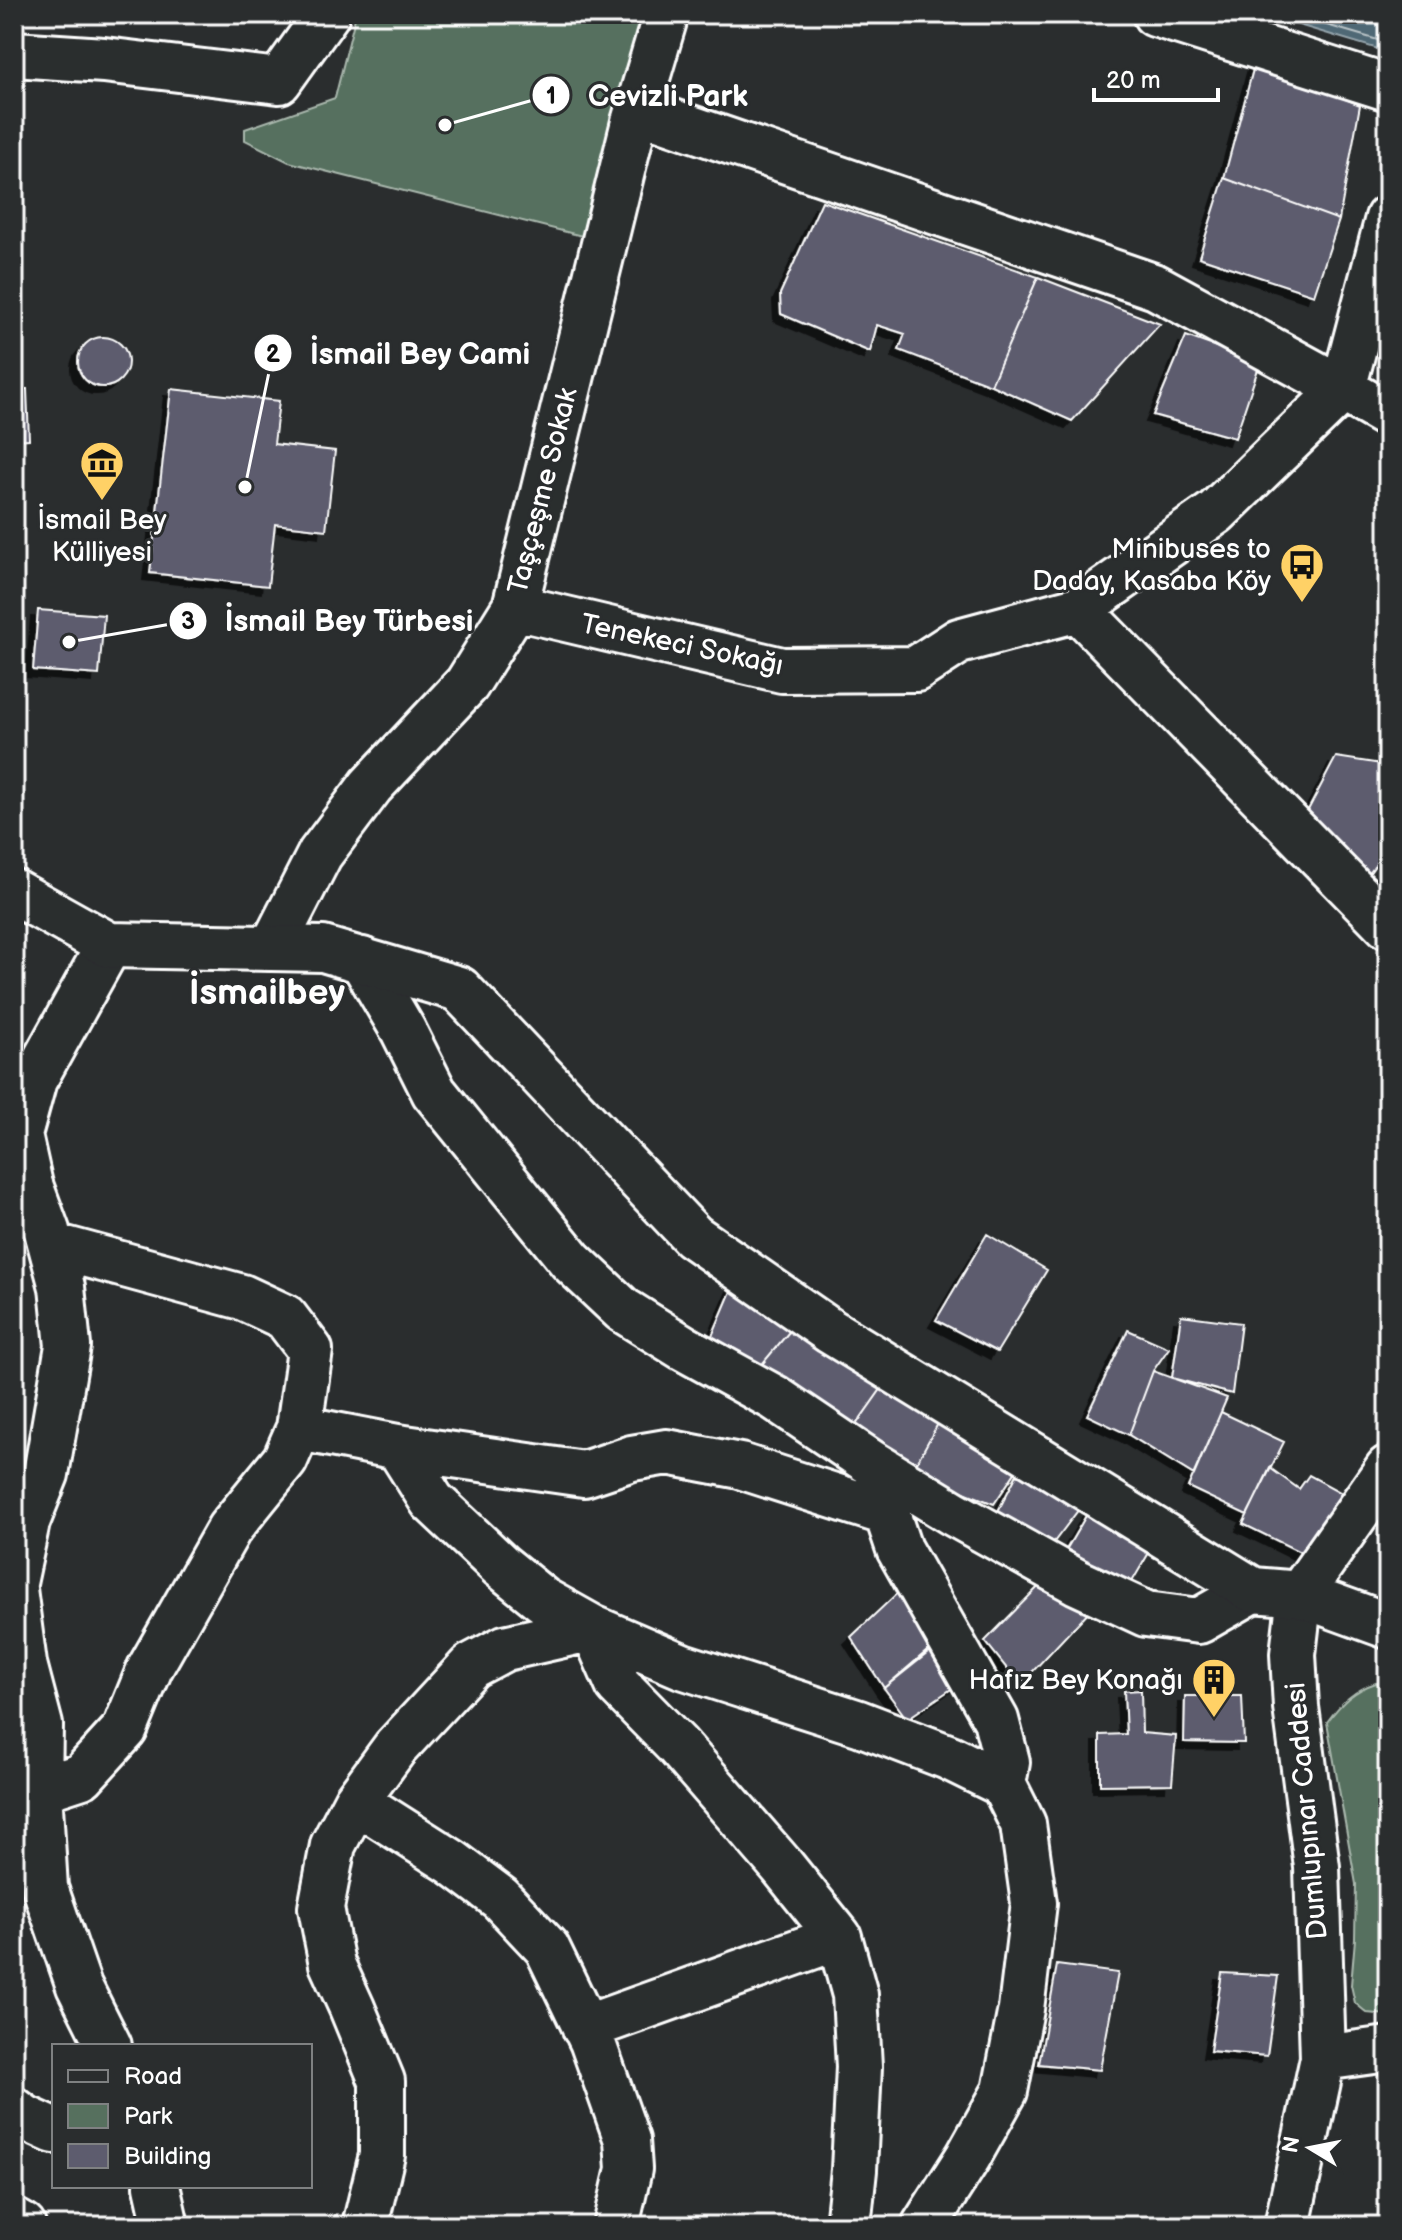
<svg xmlns="http://www.w3.org/2000/svg" width="1402" height="2240" font-family="'Balsamiq Sans',sans-serif">
  <style>
    .green { fill: #56705e; stroke: #aab8ae; stroke-width: 2 }
    .water { fill: #4f6874; stroke: #95a4ac; stroke-width: 2 }
    .lines { fill: none; stroke-linecap: round; stroke-linejoin: round }
    .shore { stroke: #b9c3c7; stroke-width: 2 }
    .building { fill: #5d5c6e; stroke: #fff; stroke-width: 2; filter: url(#shadow) }
    .minor-casing { stroke: #fff; stroke-width: 50 }
    .major-casing { stroke: #fff; stroke-width: 50 }
    .minor { stroke: #2a2d2e; stroke-width: 44 }
    .major { stroke: #2a2d2e; stroke-width: 44 }
    .labels { text-anchor: middle; dominant-baseline: central; stroke-width: 6; stroke-linejoin: round; paint-order: stroke }
    .street-label { font-size: 28px; fill: #fff; stroke: #2a2d2e }
    .poi-label { font-size: 28px; fill: #fff; stroke: #2a2d2e; text-anchor: end }
    .district-label { font-size: 36px; font-weight: bold; fill: #fff; stroke: #2a2d2e }
    .leader { fill: none; stroke: #fff; stroke-width: 3 }
    .callout-dot { fill: #fff; stroke: #2a2d2e; stroke-width: 3 }
    .mark-label { font-size: 24px; text-anchor: middle; font-weight: bold; fill: #111 }
    .callout-label { font-size: 30px; text-anchor: middle; font-weight: bold; fill: #fff; stroke: #2a2d2e; stroke-width: 6; stroke-linejoin: round; paint-order: stroke }
  </style>
  <defs>
    <filter id="shadow"><feDropShadow dx="-7" dy="7" stdDeviation="0" flood-color="#0009"/></filter>
  </defs>
  <rect width="100%" height="100%" fill="#2a2d2e"/>
  <filter id="ink" filterUnits="userSpaceOnUse"><feTurbulence type="fractalNoise" baseFrequency=".0125" numOctaves="2"/><feDisplacementMap in="SourceGraphic" scale="16" xChannelSelector="R" yChannelSelector="G"/><feConvolveMatrix kernelMatrix="1 2 1 2 8 2 1 2 1" color-interpolation-filters="sRGB"/></filter>
  <g filter="url(#ink)">
    <path class="green" d="M356,14H663L602,241L289,162L245,140V129L335,98Z
      M1376,1683L1388,1685L1387,2015L1367,2013L1355,2003L1351,1985L1355,1939L1356,1884L1327,1722C1341,1703 1354,1690 1376,1683Z"/>
    <path class="water" d="M1262,14H1388V52Z"/>
    <g class="lines">
      <path class="shore" d="M1289,14L1388,43"/>
    </g>
    <path class="building" d="M1255,62L1360,105L1339,220L1224,178Z
      M1224,178L1339,220L1314,295L1199,257Z
      M822,201L1038,277L991,385L899,350L905,334L877,325L870,352L781,314L780,294Z
      M1038,277L1160,324L1072,421L991,385Z
      M1186,336L1260,363L1235,438L1153,415Z
      M78 362a25 25 0 1 1 50 0a25 25 0 1 1-50 0Z
      M14,389H27L29,439L14,440Z
      M171,389L279,401L274,444L335,451L326,530L275,524L268,586L150,573Z
      M38,610L104,615L99,675L33,670Z
      M1336,757L1388,765V847L1369,874L1307,812Z
      M987,1234L1047,1270L997,1352L936,1320Z
      M735,1282L794,1326L758,1369L709,1343Z
      M1181,1315L1241,1323L1232,1394L1172,1378Z
      M794,1326L891,1375L848,1436L758,1369Z
      M1128,1330L1169,1348L1153,1371L1129,1435L1087,1415Z
      M1153,1371L1227,1398L1194,1475L1129,1435Z
      M891,1375L946,1409L912,1471L848,1436Z
      M946,1409L1028,1453L994,1504L912,1471Z
      M1221,1412L1284,1442L1247,1515L1188,1487Z
      M1028,1453L1092,1492L1054,1542L996,1515Z
      M1270,1468L1299,1489L1309,1475L1342,1493L1302,1553L1243,1524Z
      M1094,1502L1157,1539L1129,1587L1066,1550Z
      M1055,1570L1092,1608L1020,1685L985,1641Z
      M909,1582L943,1641L884,1688L851,1637Z
      M947,1634L966,1679L907,1719L884,1688Z
      M1141,1690L1142,1733L1176,1736L1172,1784L1100,1785V1735L1126,1734L1124,1691Z
      M1185,1696H1242L1244,1743L1184,1742Z
      M1057,1965L1118,1973L1100,2070L1039,2064Z
      M1222,1973L1278,1976L1267,2056L1210,2051Z"/>
    <g class="lines">
      <g class="minor-casing">
        <path id="minor" d="M14,54L104,60L279,81L327,14
          M638,110L1156,287L1343,389L1388,415
          M515,607L782,670L916,669L959,641L1078,609L1216,512L1343,389L1388,218
          M1078,609L1388,926
          M272,948L320,854L371,786L467,684L515,607L634,122L666,14
          M362,960L403,1030L434,1092L571,1261L623,1310L684,1348L775,1398L870,1462L953,1513L1077,1582L1146,1614L1199,1621L1253,1590
          M299,1428L398,1447L584,1474L632,1458L667,1452L740,1466L887,1513
          M398,1447L432,1501L501,1566L543,1600L593,1628L682,1666L859,1723L948,1757L1003,1784L1023,1824L1034,1903L1021,2009L1005,2091L968,2157L924,2226
          M878,1487L899,1549L996,1720L1007,1762L1003,1784
          M14,1583L27,1522L46,1474L68,1346L62,1287L47,1231L30,1185L19,1135L34,1080L109,945
          M14,1589L24,1664L40,1725L39,1790L45,1888L79,1986L109,2046
          M39,1790L82,1776L125,1729L150,1668L229,1529L285,1460L299,1428L310,1350L285,1317L242,1297L51,1245
          M356,1801L452,1862L500,1898L547,1948L592,2041L627,2140L629,2169L616,2226
          M585,2028L839,1937
          M1323,2058L1388,2049
          M14,2110L25,2118L54,2131
          M157,2186L166,2226
          M14,2221L23,2226
          M365,2226L382,2155V2081L352,2008L332,1964L321,1908L333,1845L356,1801L395,1748L471,1666L505,1648L593,1628L618,1685L678,1746L782,1866L839,1937L855,1995L859,2067L854,2170L848,2226
          M1287,2226L1323,2058L1317,1867L1296,1707L1293,1654L1300,1594"/>
      </g>
      <g class="major-casing">
        <path id="major" d="M1155,14L1388,88
          M14,892L109,945L323,949L459,989L693,1236L830,1331L1253,1590L1300,1594L1388,1626
          M1300,1594L1388,1468"/>
      </g>
      <use href="#minor" class="minor"/>
      <use href="#major" class="major"/>
    </g>
  </g>
  <defs>
    <g id="museum-pin" transform="scale(2.3)"><path d="M0 17L-7.5 6A9.5 9.5 0 1 1 7.5 6Z" fill="#ffd166" stroke="#2a2d2e"/><path d="M0-6L6-3V-2H-6V-3ZM-5-1h2V3h-2ZM-1-1h2V3h-2ZM3-1h2V3H3ZM-6 4H6V6H-6Z" fill="#111"/></g>
    <g id="bus-pin" transform="scale(2.3)"><path d="M0 17L-7.5 6A9.5 9.5 0 1 1 7.5 6Z" fill="#ffd166" stroke="#2a2d2e"/><path d="M-5-6H5V4H4V6H2V4H-2V6H-4V4H-5ZM-3.5-4V0h7V-4ZM-3.5 1.2v1.5H-2V1.2ZM2 1.2v1.5H3.5V1.2Z" fill="#111"/></g>
    <g id="building-pin" transform="scale(2.3)"><path d="M0 17L-7.5 6A9.5 9.5 0 1 1 7.5 6Z" fill="#ffd166" stroke="#2a2d2e"/><path d="M-4-6H4V6H1V3H-1V6H-4ZM-2.5-4.3h1.7v1.8h-1.7ZM.8-4.3h1.7v1.8H.8ZM-2.5-1h1.7V.8h-1.7ZM.8-1h1.7V.8H.8Z" fill="#111"/></g>
  </defs>
  <g fill-rule="evenodd">
    <use href="#museum-pin" x="102" y="463"/>
    <use href="#bus-pin" x="1302" y="565"/>
    <use href="#building-pin" x="1214" y="1680"/>
  </g>
  <g class="labels">
    <g class="street-label">
      <text transform="translate(543 491) rotate(-76)">Taşçeşme Sokak</text>
      <text transform="translate(682 645) rotate(12)">Tenekeci Sokağı</text>
      <text transform="translate(1307 1811) rotate(-95)">Dumlupınar Caddesi</text>
    </g>
    <g class="poi-label">
      <text x="102" y="520" text-anchor="middle">İsmail Bey<tspan x="102" dy="32">Külliyesi</tspan></text>
      <text x="1271" y="549">Minibuses to<tspan x="1271" dy="32">Daday, Kasaba Köy</tspan></text>
      <text x="1183" y="1680">Hafız Bey Konağı</text>
    </g>
    <g class="district-label">
      <text x="267" y="993">İsmailbey</text>
    </g>
  </g>
  <path class="leader" d="M445 125L551 95M245 487L273 353M69 642L188 621"/>
  <g class="callout-dot">
    <circle cx="445" cy="125" r="8"/>
    <circle cx="245" cy="487" r="8"/>
    <circle cx="69" cy="642" r="8"/>
    <circle cx="551" cy="95" r="20"/>
    <circle cx="273" cy="353" r="20"/>
    <circle cx="188" cy="621" r="20"/>
  </g>
  <g class="mark-label">
    <text x="551" y="104">1</text>
    <text x="273" y="362">2</text>
    <text x="188" y="629">3</text>
  </g>
  <g class="callout-label">
    <text x="668" y="106">Cevizli Park</text>
    <text x="420" y="364">İsmail Bey Cami</text>
    <text x="349" y="631">İsmail Bey Türbesi</text>
  </g>
  <rect width="1402" height="2240" fill="none" stroke="#2a2d2e" stroke-width="48"/>
  <rect x="24" y="24" width="1354" height="2192" fill="none" stroke="#fff" stroke-width="3" filter="url(#ink)"/>
  <rect x="52" y="2044" width="260" height="144" fill="#2a2d2e" stroke="#7f8182" stroke-width="2"/>
  <rect x="68" y="2070" width="40" height="12" fill="#2a2d2e" stroke="#7f8182" stroke-width="2"/>
  <text x="124" y="2084" font-size="24" fill="#ffffff">Road</text>
  <rect x="68" y="2104" width="40" height="24" fill="#56705e" stroke="#7f8182" stroke-width="2"/>
  <text x="124" y="2124" font-size="24" fill="#ffffff">Park</text>
  <rect x="68" y="2144" width="40" height="24" fill="#5d5c6e" stroke="#7f8182" stroke-width="2"/>
  <text x="124" y="2164" font-size="24" fill="#ffffff">Building</text>
  <g transform="translate(1310 2148) rotate(280)" stroke="#2a2d2e" stroke-width="6" paint-order="stroke">
  <path d="M0-6L14 30L0 20L-14 30Z" fill="#ffffff"/>
  <text y="-12" font-size="22" font-weight="bold" text-anchor="middle" fill="#ffffff">N</text>
  </g>
  <path d="M1094 88v12h124v-12" fill="none" stroke="#ffffff" stroke-width="4"/>
  <text x="1106" y="88" font-size="24" fill="#ffffff" stroke="#2a2d2e" stroke-width="6" paint-order="stroke">20 m</text>
</svg>
